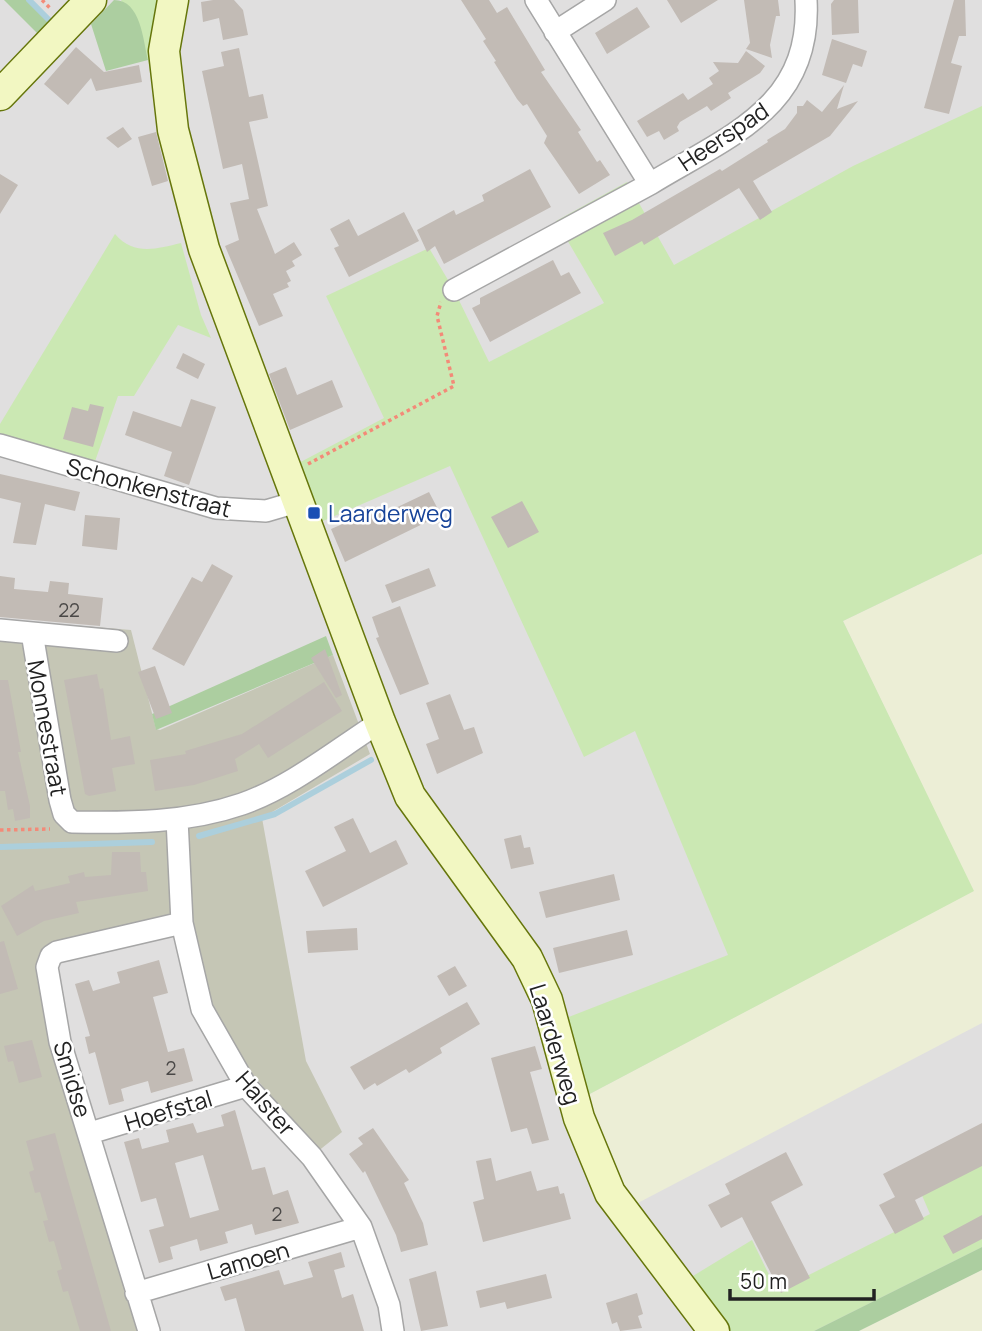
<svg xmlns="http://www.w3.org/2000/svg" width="982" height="1331" font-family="Manrope,sans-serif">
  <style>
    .residential { fill: #e0dfdf }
    .construction { fill: #c5c6b5 }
    .farmland { fill: #eceed6 }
    .grass { fill: #cbe8b3 }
    .forest { fill: #accea0 }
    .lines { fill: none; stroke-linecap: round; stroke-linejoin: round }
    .stream { stroke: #accfdc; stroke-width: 6 }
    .building { fill: #c2bbb5; fill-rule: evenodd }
    .street-casing { stroke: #a6a6a6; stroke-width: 24 }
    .secondary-casing { stroke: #66760b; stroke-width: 33 }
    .path { stroke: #f38a78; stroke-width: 3.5; stroke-dasharray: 3.5 3.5; stroke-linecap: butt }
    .street { stroke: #fff; stroke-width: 21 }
    .secondary { stroke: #f2f7c2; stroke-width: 30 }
    .transit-dot { fill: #1a4fb4; stroke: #fff; stroke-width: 2.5 }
    .labels { text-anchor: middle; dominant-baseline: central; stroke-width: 5; stroke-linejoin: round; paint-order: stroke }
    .number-label { font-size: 19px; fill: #4a4847 }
    .street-label { font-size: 23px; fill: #222; stroke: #fff }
    .transit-label { font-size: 23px; fill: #164399; stroke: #fff; text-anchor: start }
  </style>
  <rect width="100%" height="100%" fill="#f1efe9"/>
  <path class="residential" d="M0,0H982V137L927,144L982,900V1257L837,1331H0Z"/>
  <path class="construction" d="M0,619L131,630L156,729L160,730L333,655L370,754L262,818L306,1061L342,1132L317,1152L251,1072L218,1022L199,975L188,914L38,962L37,979L140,1331H0Z"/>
  <path class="farmland" d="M982,554V1023L634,1205L609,1164L584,1097L973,891L843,621Z
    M982,1270V1331H859Z"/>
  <path class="grass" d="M121,0H166L161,102L155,103L148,60Z
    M982,106V554L843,621L974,891L584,1097L561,1020L728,955L635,731L584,757L450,466L316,524L293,466L384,418L326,296L429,248L454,290L489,362L604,303L556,221L627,182L674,265L853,166Z
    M115,234C134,256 156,249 181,243L201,315L211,338L178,325L134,396H118L93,467L0,434V424Z
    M982,1161V1247L814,1331H727L688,1279L752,1240L777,1291L930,1214L921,1193Z"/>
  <path class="forest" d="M4,0H28L54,26L42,38Z
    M114,0C141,0 143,40 148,60L106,71L91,24Z
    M326,636L333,655L156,730L152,714Z
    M982,1247V1270L859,1331H814Z"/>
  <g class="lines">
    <path class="stream" d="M29,0L53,24
      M199,836L275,814L371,760
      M0,847L152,842"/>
  </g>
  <path class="building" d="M213,0H234L243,10L248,35L223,40L219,18L203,22L201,2Z
    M461,0H489L497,13L507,7L545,70L541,72L581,130L578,132L597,162L600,160L610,175L579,194L544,143L547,136L527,104L523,106L517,99L494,62L496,61L483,41L486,39Z
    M667,0H718L681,23Z
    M744,0H778L780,16H776L770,45L772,58L746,49L750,43Z
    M834,0H858L859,33L832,35L831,4Z
    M954,0H965L966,36H959L951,63L962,66L949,114L924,108Z
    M637,7L650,27L607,54L595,33Z
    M832,39L867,51L862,67L853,64L846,83L822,75Z
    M76,47L104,72L139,65L142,82L96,91L91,78L68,105L44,84Z
    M239,48L249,97L263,94L268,118L249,122L268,206L257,209L275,254L294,242L302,255L292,261L295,266L286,271L291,281L287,283L289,287L273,294L283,316L259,326L225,246L239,240L230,203L249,199L242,164L223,169L202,71L224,66L221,52Z
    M746,51L765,66L760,73L728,93L731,98L711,111L707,106L680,122L677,127L679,131L664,140L659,131L647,137L637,121L683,93L688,100L713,84L709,78L719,71L713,62L738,63Z
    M844,85L837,109L858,101L830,136L753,181L772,212L760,220L739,188L644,245L642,241L615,256L603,233L632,220L720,169L722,171L768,142L767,140L785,129L797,113V106H803L807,100L822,112Z
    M123,127L132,139L118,148L106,138Z
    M156,132L168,181L152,186L138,137Z
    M530,169L551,207L444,264L435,246L427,252L417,230L454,210L456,215L484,201L482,195Z
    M0,174L18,185L0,214Z
    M404,212L419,241L349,277L334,248L339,246L330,229L349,219L358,236Z
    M553,260L561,276L569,272L581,293L490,342L472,308L480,304V298Z
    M183,353L205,364L198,379L176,368Z
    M286,367L297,395L332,380L343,407L290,430L269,374Z
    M191,399L216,407L189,485L164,476L172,452L125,435L133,411L181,427Z
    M90,404L104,407L93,447L63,439L72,407L88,411Z
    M0,474L80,492L75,511L45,504L36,545L13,543L21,503L0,498Z
    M429,492L441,515L345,562L331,529L352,520L354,523L383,509L385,513Z
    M522,501L539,532L508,548L491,517Z
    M85,515L120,518L117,550L82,546Z
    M212,564L233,576L184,666L152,649L192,577L202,582Z
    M429,568L436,586L392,603L385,585Z
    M0,576L15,578L14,589L48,592L50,581L69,583L68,594L103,598L100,626L0,617Z
    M400,606L429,684L400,695L376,638L379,637L372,617Z
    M325,649L342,695L336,698L311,658Z
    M155,666L172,713L156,719L138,672Z
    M97,674L100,689L103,688L111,740L130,736L135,764L112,768L116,791L89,796L85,794L64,680Z
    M0,680H8L21,752H18L30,806V818L15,821L13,809L8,810L5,791H0Z
    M324,682L342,711L268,758L259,744L235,759L238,771L194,785L155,791L150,760L186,754L185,751L242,734Z
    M450,694L464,730L474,727L483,753L437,774L426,744L439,739L426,703Z
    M353,818L370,853L396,840L408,864L323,907L305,871L346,851L334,827Z
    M521,835L524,848L530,847L534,864L511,869L504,839Z
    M112,852H140L141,872H146L148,891L76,902L79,913L44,921L17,936L1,906L33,885L35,891L70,883L68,876L84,872L85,877L111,875Z
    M614,874L620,900L546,918L539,892Z
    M357,928L358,950L308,953L306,931Z
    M627,930L633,955L559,973L553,948Z
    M4,941L18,989L0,994V942Z
    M159,960L168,993L153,997L168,1052L184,1048L193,1081L151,1093L148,1081L134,1085L121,1089L124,1101L109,1105L95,1052L89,1054L85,1037L90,1036L75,984L89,980L93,991L120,983L117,972Z
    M455,966L467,986L449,996L437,976Z
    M467,1002L480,1024L440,1048L442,1053L409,1073L406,1069L377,1086L375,1083L364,1090L350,1067Z
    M32,1040L42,1077L19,1083L13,1061L8,1062L4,1046Z
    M535,1046L542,1069L530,1072L549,1140L532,1144L527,1128L511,1132L491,1058Z
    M235,1110L252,1170L265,1167L273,1195L288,1190L299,1223L255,1235L252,1224L225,1232L228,1243L200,1251L197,1239L170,1247L173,1259L159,1263L149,1230L164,1226L156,1198L141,1202L124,1142L139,1138L142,1149L169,1142L166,1130L193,1123L197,1133L224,1126L221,1115ZM203,1155L219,1210L190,1218L175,1163Z
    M982,1123V1166L915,1200L924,1219L895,1234L879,1205L895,1197L883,1174Z
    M373,1128L409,1180L404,1183L423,1223L428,1245L401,1252L396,1235L365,1171L363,1173L349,1154L363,1144L358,1138Z
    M55,1133L67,1177L111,1331H80L68,1291L63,1292L57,1271L62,1269L54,1241L49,1242L43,1221L48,1220L40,1192L35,1193L32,1182L29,1172L34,1170L26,1141Z
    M786,1152L803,1185L771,1202L810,1278L781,1293L742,1217L721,1228L708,1205L730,1194L725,1184Z
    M491,1158L496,1181L531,1171L537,1191L558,1186L560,1194L564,1193L571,1219L483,1242L473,1202L484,1199L476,1161Z
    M982,1215V1239L953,1254L943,1236Z
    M341,1252L345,1267L334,1270L342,1298L353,1294L364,1331H245L236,1298L225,1301L220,1287L279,1270L284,1285L313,1277L308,1262Z
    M436,1271L448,1326L421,1331L409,1279Z
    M546,1274L552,1298L507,1309L505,1302L480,1308L476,1291Z
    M637,1293L643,1314L638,1316L642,1328L620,1331L617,1322L612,1324L606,1303Z"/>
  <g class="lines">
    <g class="street-casing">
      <path id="street" d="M536,0L650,184C728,136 812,108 806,0
        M555,32L605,0
        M454,290L650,184
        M0,445L216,508L266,511L300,501
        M0,630L117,641
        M32,633L60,800L64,814L72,822C129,823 187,823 242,804C291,787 336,750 380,722
        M177,819L182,923L202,1009L246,1086L312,1157L361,1227L389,1305L393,1331
        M90,1133L246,1086
        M136,1293L361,1227
        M149,1331L60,1042L47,967L51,956L57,952L182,923"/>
    </g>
    <g class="secondary-casing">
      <path id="secondary" d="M173,0L164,51L173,130L204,249L380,722L410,796L527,958L547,1000L579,1118L610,1193L714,1331
        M0,95L91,0"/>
    </g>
    <path class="path" d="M42,0L50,8
      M308,464L454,386L437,316L441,302
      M0,830L50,829"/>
    <use href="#street" class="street"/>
    <use href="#secondary" class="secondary"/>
  </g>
  <rect class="transit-dot" x="307" y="506" width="14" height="14" rx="3.5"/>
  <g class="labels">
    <g class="number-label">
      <text x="69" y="610">22</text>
      <text x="171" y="1068">2</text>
      <text x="277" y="1214">2</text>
    </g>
    <g class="street-label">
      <text transform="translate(723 136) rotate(-34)">Heerspad</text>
      <text transform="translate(149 487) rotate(15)">Schonkenstraat</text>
      <text transform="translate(48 728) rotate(80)">Monnestraat</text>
      <text transform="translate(556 1044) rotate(73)">Laarderweg</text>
      <text transform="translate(73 1079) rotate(73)">Smidse</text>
      <text transform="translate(266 1103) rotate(49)">Halster</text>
      <text transform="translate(168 1110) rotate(-17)">Hoefstal</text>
      <text transform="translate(248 1260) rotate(-16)">Lamoen</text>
    </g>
    <g class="transit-label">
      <text x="328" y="513">Laarderweg</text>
    </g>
  </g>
  <path d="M730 1289v10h144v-10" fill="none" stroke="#222222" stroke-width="3.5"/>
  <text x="740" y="1289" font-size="21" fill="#222222" stroke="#ffffff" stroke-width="5" paint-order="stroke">50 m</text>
</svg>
